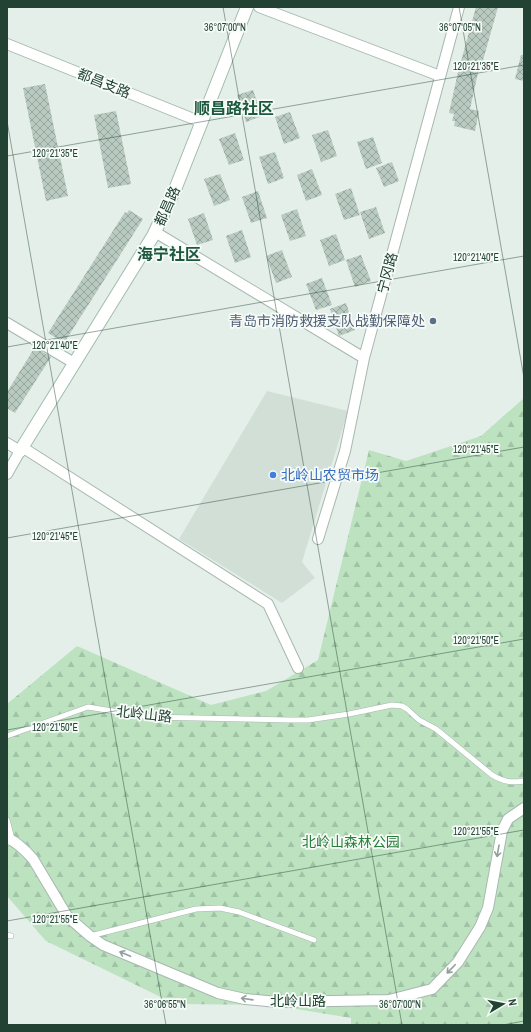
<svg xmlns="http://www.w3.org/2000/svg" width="531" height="1032" font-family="'Archivo Narrow','Noto Sans SC',sans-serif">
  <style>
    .built { fill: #d2dfd7 }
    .forest { fill: url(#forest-firs) }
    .building { fill: url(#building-cross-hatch) }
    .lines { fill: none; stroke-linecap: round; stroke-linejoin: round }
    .lane-casing { stroke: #a7b8af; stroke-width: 6 }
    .street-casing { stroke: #a7b8af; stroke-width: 12 }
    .secondary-casing { stroke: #a2bcae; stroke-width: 14 }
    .lane { stroke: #fff; stroke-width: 5 }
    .street { stroke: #fff; stroke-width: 10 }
    .secondary { stroke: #fff; stroke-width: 12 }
    .oneway { stroke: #90a19a }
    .ticks { fill: none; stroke: #224334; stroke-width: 1; stroke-opacity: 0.45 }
    .service-dot { fill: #5c6f8a; stroke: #f6fbf7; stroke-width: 1.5 }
    .shop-dot { fill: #3f7fe0; stroke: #f6fbf7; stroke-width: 1.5 }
    .labels { text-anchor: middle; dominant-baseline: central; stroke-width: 3.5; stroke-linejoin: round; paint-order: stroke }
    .street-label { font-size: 14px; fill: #224334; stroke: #f6fbf7 }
    .service-label { font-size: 14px; fill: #4e5e75; stroke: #f6fbf7; text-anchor: end }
    .shop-label { font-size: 14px; fill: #366cbe; stroke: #f6fbf7; text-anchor: start }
    .park-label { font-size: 14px; fill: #287e3a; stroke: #f6fbf7 }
    .quarter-label { font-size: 16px; font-weight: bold; fill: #1b583e; stroke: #f6fbf7 }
    .ticks-label { font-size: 10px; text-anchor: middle; fill: #224334; stroke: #f6fbf7; stroke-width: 3.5; stroke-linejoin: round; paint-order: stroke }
  </style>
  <defs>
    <pattern id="forest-firs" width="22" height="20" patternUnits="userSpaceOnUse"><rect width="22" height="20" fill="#bce2c0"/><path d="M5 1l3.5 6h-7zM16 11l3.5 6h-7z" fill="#a1c3a6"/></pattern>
    <pattern id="building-cross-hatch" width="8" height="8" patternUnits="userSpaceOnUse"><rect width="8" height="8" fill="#b9cac1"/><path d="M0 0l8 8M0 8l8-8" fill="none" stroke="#96a69e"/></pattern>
  </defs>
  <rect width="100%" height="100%" fill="#e5efe9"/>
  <path class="built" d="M267,391L348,411L302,562L315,578L282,603L179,539Z"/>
  <path class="forest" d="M524,398V1025H351V1018L272,1005L175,1004L46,941L7,896V704L77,646L211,705L266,691L318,660L369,450L406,461L481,436Z"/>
  <path class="building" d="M476,7H498L482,64H480L470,109L479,111L475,131L454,126L455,121H452L454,114L449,113L458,72Z
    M521,55H524V81L515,79Z
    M45,84L68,196L46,201L23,88Z
    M253,90L262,116L246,122L237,95Z
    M116,111L131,184L108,188L94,115Z
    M290,112L300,138L284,144L275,117Z
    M328,130L337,156L321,162L312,135Z
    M235,133L244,160L229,165L219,139Z
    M373,137L382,163L366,169L357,142Z
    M275,152L284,178L268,184L259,157Z
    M392,162L399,181L384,187L376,168Z
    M312,169L322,195L306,201L297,175Z
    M220,174L230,200L214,206L204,179Z
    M351,188L360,215L344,220L335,194Z
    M258,191L267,218L251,223L242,197Z
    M376,207L385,233L369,239L360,212Z
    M297,209L306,236L290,241L281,215Z
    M129,210L143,219L64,343L48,333L125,212L127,213Z
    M204,213L213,240L197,245L188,219Z
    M242,230L251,257L235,263L226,236Z
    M336,234L345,260L329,266L320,240Z
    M282,250L292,277L276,283L266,256Z
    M361,255L371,281L355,287L346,260Z
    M322,278L332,305L316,310L306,284Z
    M346,303L355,330L339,336L330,309Z
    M35,347L51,357L15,413L7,408V392Z"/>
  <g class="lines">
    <g class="lane-casing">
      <path id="lane" d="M7,736L88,707L149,717L289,720H308L349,714L392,705L402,706L407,709L419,720L436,729L492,775C504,782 511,783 524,781
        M7,820L12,839
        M7,935L11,936
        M90,936L196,909L220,908L239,912L314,940"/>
    </g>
    <g class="street-casing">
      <path id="street" d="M259,7L440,76
        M7,44L201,122
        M155,232L364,358
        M7,323L74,363
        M7,443L20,451L7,474
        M22,447L268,604L298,668
        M318,539L345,451L364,358L459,7
        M7,838C17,842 26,851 33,859L67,916L90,936L103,945L218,993L245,999L277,1002L389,1000L432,989L458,962L480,927L488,908L502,831L508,819L524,808"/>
    </g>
    <g class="secondary-casing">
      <path id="secondary" d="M20,451L153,236L176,187L247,7"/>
    </g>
    <use href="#lane" class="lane"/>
    <use href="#street" class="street"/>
    <use href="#secondary" class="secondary"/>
  </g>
  <defs><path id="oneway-shaft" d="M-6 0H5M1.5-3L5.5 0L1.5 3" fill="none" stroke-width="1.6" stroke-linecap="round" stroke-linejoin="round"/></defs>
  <g class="oneway">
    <use href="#oneway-shaft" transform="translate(498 851) rotate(100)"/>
    <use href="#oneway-shaft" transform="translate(125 954) rotate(-157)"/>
    <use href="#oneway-shaft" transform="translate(451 969) rotate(134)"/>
    <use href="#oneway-shaft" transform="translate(247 999) rotate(-172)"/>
  </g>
  <path class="ticks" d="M223,7L402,1025M459,7L524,378M7,121L166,1025M7,156L524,65M7,347L524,256M7,538L524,447M7,730L524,639M7,921L524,830M503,1025L524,1021"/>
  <circle class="service-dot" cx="433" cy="321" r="4"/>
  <circle class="shop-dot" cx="273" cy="475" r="4"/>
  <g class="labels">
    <g class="street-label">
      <text transform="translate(104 83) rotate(22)">都昌支路</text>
      <text transform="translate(167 206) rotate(-66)">都昌路</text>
      <text transform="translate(387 273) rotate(-75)">宁冈路</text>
      <text transform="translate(144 714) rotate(6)">北岭山路</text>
      <text x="298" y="1001">北岭山路</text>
    </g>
    <g class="service-label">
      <text x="425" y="321">青岛市消防救援支队战勤保障处</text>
    </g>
    <g class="shop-label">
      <text x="281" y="475">北岭山农贸市场</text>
    </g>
    <g class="park-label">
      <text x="351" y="842">北岭山森林公园</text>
    </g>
    <g class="quarter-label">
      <text x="234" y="108">顺昌路社区</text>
      <text x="169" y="254">海宁社区</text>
    </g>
  </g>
  <g class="ticks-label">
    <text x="460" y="31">36°07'05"N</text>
    <text x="225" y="31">36°07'00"N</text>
    <text x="476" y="70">120°21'35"E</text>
    <text x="55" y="157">120°21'35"E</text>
    <text x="476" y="261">120°21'40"E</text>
    <text x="55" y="349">120°21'40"E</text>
    <text x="476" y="453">120°21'45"E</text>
    <text x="55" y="540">120°21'45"E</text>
    <text x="476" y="644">120°21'50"E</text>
    <text x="55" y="731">120°21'50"E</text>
    <text x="476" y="835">120°21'55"E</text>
    <text x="55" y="923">120°21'55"E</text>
    <text x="165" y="1008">36°06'55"N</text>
    <text x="400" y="1008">36°07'00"N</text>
  </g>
  <rect width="531" height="1032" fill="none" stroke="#224334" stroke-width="16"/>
  <g transform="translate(503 1004) rotate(80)" stroke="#f6fbf7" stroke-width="3" paint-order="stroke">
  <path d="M0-3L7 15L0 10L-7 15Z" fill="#224334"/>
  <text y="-6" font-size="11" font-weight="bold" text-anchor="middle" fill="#224334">N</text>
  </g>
</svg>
